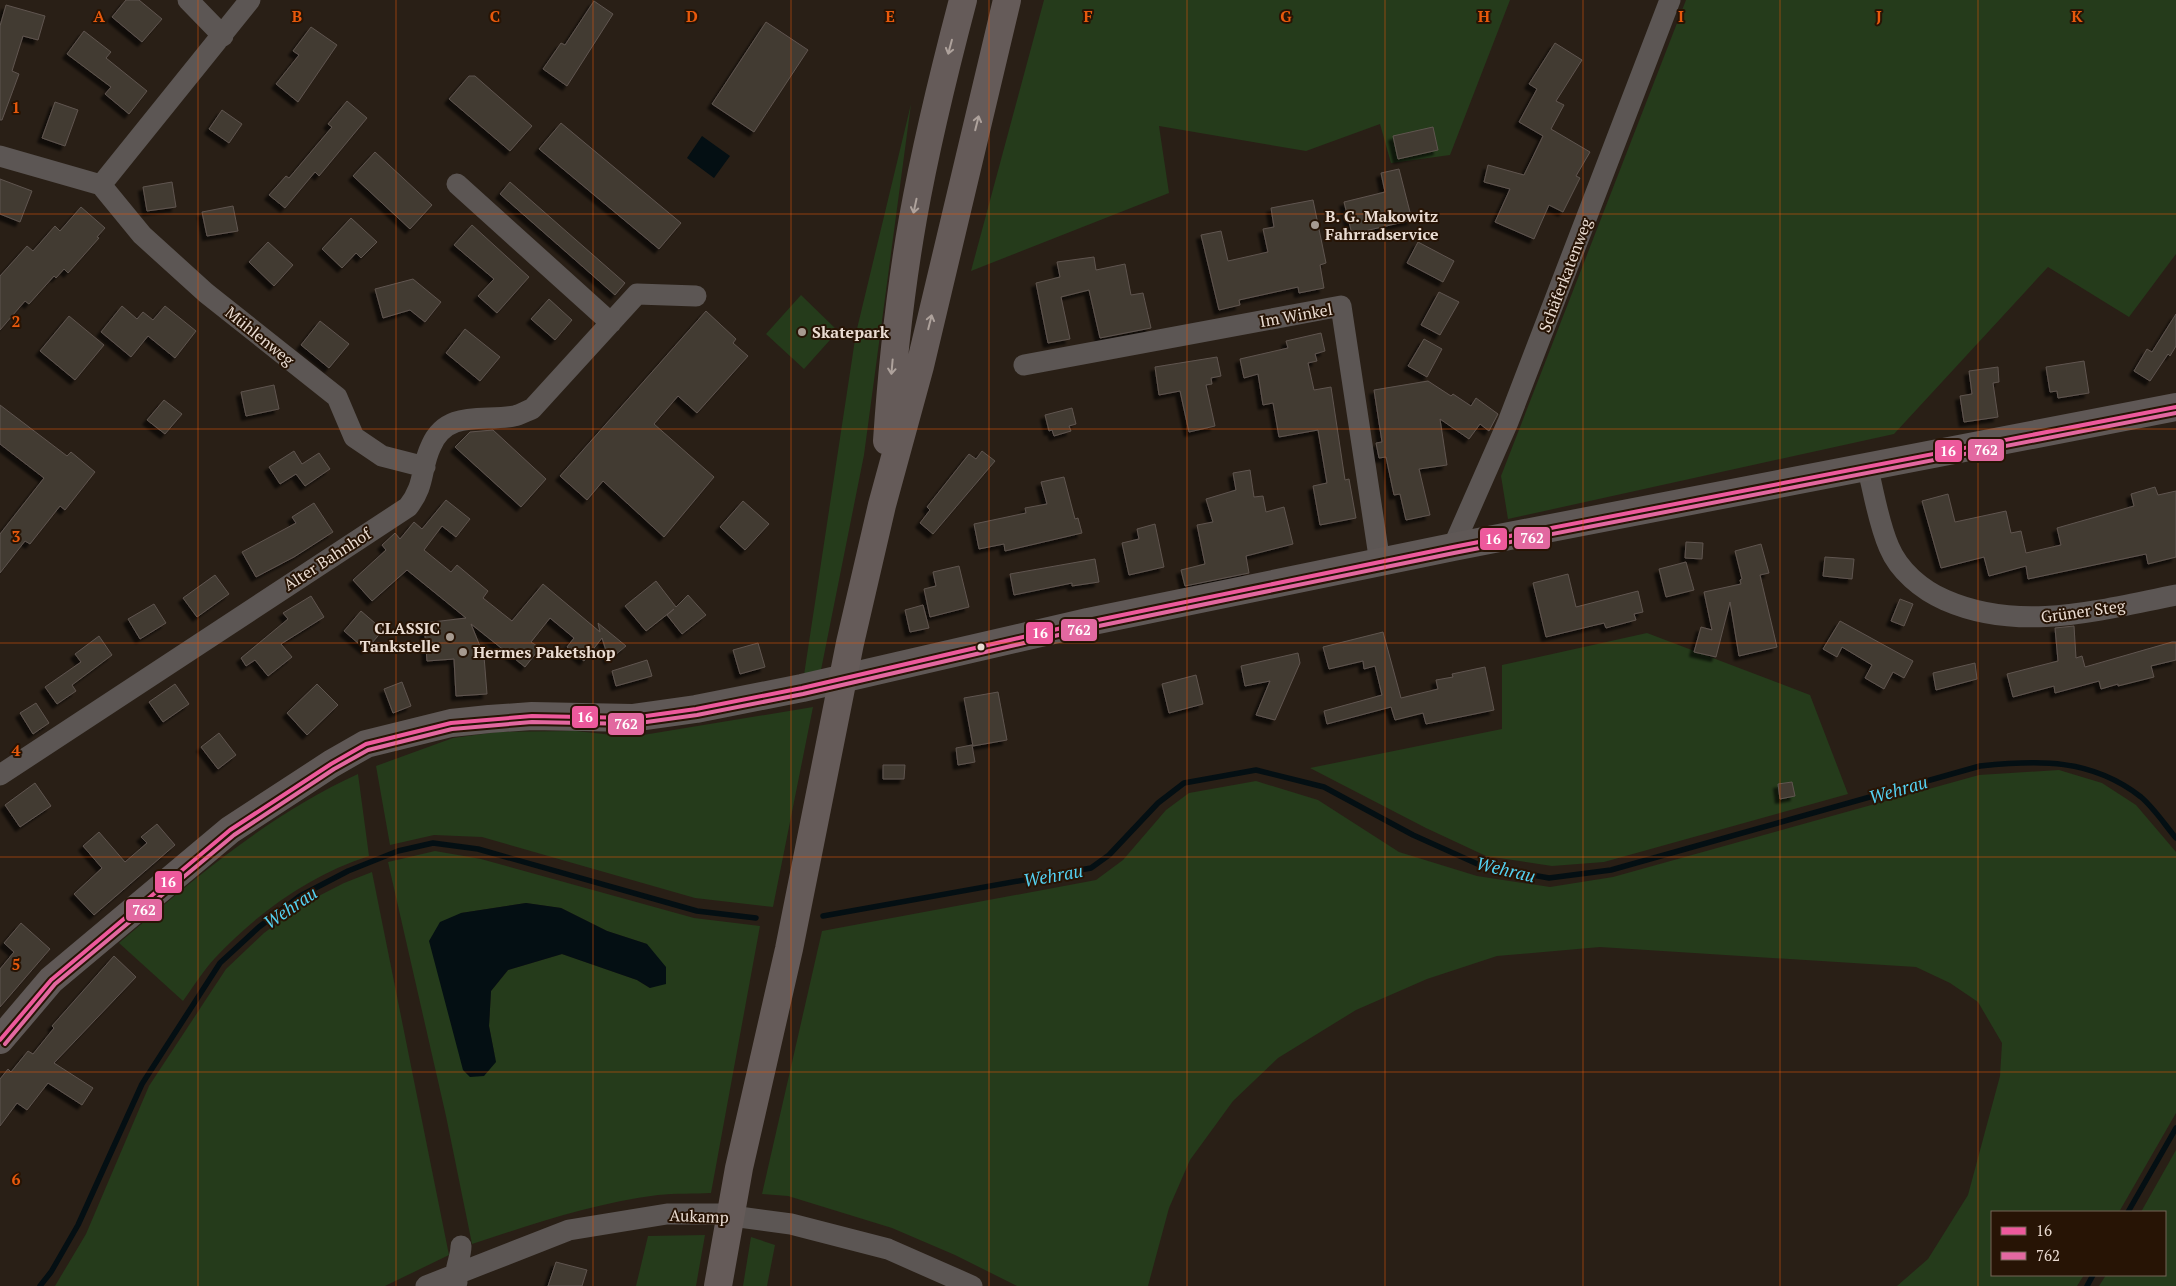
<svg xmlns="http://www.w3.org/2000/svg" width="2176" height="1286" font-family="'PT Serif',serif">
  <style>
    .green { fill: #253b1b; fill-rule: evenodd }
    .water { fill: #040f13 }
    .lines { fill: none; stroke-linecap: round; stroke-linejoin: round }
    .stream { stroke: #040f13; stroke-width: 5.5 }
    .building { fill: #433a33; stroke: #5f554f; filter: url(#shadow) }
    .street { stroke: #5c5654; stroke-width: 21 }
    .secondary { stroke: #5f5856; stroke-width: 28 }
    .highway { stroke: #655b59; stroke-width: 28 }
    .bus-1-casing { stroke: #271405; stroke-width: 8 }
    .bus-2-casing { stroke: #271405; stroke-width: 8 }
    .bus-1 { stroke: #ed599c; stroke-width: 4 }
    .bus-2 { stroke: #e268a0; stroke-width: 4 }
    .oneway { stroke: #aea29c }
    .grid { fill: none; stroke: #e8590c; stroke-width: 1; stroke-opacity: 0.55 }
    .poi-dot { fill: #a69a90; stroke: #271405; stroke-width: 2 }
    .bus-dot { fill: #eadcd2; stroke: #271405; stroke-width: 2 }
    .labels { text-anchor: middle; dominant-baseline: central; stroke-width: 4; stroke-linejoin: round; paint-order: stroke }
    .poi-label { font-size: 16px; font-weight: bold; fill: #eadcd2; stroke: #271405; text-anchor: start }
    .street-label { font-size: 16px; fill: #eadcd2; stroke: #271405 }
    .water-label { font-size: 18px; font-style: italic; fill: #54d1f2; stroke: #271405 }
    .grid-label { font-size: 16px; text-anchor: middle; font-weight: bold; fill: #e8590c; stroke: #271405; stroke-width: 4; stroke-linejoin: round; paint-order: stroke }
    .line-badge { stroke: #271405; stroke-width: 2 }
    .badge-label { font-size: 14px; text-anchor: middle; font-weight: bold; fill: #fff }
  </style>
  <defs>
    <filter id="shadow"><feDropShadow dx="-4.5" dy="4.5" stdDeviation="1" flood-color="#0009"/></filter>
  </defs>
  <rect width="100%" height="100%" fill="#291f16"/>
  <path class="green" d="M1044,0H1510L1450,155L1391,163L1380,124L1306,151L1159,126L1169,193L971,271Z
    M1686,0H2176V254L2129,317L2048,267L1894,434L1508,519L1501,476Z
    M911,104L864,455L821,670L804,675L856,333Z
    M801,295L838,331L804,369L766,334Z
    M1647,633L1810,695L1848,794L1604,862L1552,866L1486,856L1426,828L1310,768L1502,729V665Z
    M813,707L773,907L695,898L482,837L434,835L390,845L376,766L453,738L498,732L576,731L631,737Z
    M2059,770L2102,783L2136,805L2176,852V1113L2119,1212H1992V1275H2084L2077,1286H1897L1928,1259L1968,1195L2000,1076L2002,1043L1978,1002L1950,983L1916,967L1600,947L1497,956L1427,979L1356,1010L1278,1058L1233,1101L1190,1160L1169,1208L1148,1286H1017L955,1255L892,1228L788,1196L762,1194L822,931L1096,880L1123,860L1166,810L1189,793L1256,781L1318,800L1399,852L1477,876L1550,887L1613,877L1979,775Z
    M358,774L369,856C310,875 257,913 215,958C203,971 193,987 183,1001L119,943C194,879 268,815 358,774Z
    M435,851L481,859L694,918L760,926L711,1193C694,1194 675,1193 658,1195C594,1203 533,1224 472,1244L446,1116L388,862ZM526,903L561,908L607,931L647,944L650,988L637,980L562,954L508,970L491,991L489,1026L496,1062L461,913Z
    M372,872L449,1255L385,1286H55L86,1234L149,1086L226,969L264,933L303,904L344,883Z
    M2176,1150V1286H2099L2106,1275H2165V1212H2141Z
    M705,1235L696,1286H636L648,1236Z
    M751,1237L775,1245L767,1286H743Z"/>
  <path class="water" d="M702,136L730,156L714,178L687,158Z
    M526,903L561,908L607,931L647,944L666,967V984L650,988L637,980L562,954L508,970L491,991L489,1026L496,1062L484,1076L470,1077L463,1070L429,941L440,922L461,913Z"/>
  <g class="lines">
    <path class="stream" d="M823,916L1091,868L1109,855L1158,803L1184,783L1256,770L1324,787L1413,835L1482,866L1549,878L1611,870L1980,766C2039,760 2091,758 2141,797C2154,808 2165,825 2176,838
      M2128,1212L2176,1128
      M40,1286L51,1272L78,1225L142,1084L220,963L259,927L300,896L348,871L398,851L433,843L478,849L697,911L756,918
      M2087,1286L2093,1275"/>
  </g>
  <path class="building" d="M126,0H139L162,19L142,42L112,17Z
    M594,1L613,14L567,86L543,69L561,43L565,45Z
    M6,5L45,16L38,40L23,36L12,71L19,74L2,120H0V26Z
    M766,22L808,50L754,132L712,104Z
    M311,27L337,45L298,102L276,84L299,55L293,51Z
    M84,31L111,52L106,58L147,91L129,114L105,94L111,87L67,54Z
    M1555,43L1582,60L1556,101L1564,105L1551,129L1590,152L1576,176L1580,178L1563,212L1549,205L1534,239L1495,222L1510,189L1484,182L1488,165L1524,175L1543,136L1519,122L1537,89L1529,84Z
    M469,76H475L532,126L510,151L449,99Z
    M347,101L367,118L319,176L315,172L285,208L269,195L286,176L289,178L332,127L328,124Z
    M55,102L78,110L65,146L42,138Z
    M222,110L242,124L229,143L209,129Z
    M561,123L681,223L659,249L539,149Z
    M1433,127L1438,150L1398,159L1393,136Z
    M375,152L432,205L410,229L353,176Z
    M1399,169L1412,220L1352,234L1344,202L1385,192L1381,173Z
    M0,179L32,191L20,222L0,214Z
    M172,182L176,207L147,211L143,187Z
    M510,182L625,283L615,295L500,194Z
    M1313,200L1326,263L1320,265L1324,288L1299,293L1298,287L1239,300L1240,305L1219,310L1201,235L1221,231L1228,261L1268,252L1263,229L1274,227L1271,208Z
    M233,206L238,231L207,236L202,212Z
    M81,207L105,228L97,237L99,238L68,273L64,269L56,278L54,276L29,304L25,301L0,330V276L27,246L33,251L55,226L60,231Z
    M351,218L377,242L361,258L356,253L342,268L322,249Z
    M472,225L529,277L497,313L478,296L494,279L454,245Z
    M268,242L293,265L274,286L249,262Z
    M1418,242L1454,261L1443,282L1407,263Z
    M1094,257L1096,270L1125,264L1131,295L1143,293L1151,328L1100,338L1089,290L1061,297L1070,339L1048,343L1036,283L1060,277L1057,262Z
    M413,279L441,302L425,322L410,310L383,318L375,289Z
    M1439,292L1459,302L1440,335L1421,325Z
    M549,299L572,320L555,340L531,319Z
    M122,306L137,319L143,312L153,320L165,306L196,331L175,358L148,336L131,357L101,332Z
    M706,311L736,339L733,343L748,356L697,413L678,396L654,424L714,477L664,537L603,481L587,500L560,476Z
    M2176,314V346L2170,356L2168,354L2150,381L2134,371L2147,349L2152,352Z
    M69,316L104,345L75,380L40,351Z
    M320,321L349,344L329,368L301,345Z
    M465,329L500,357L480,381L446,353Z
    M1321,333L1325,351L1315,354L1317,361L1308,363L1314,390L1331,387L1345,480L1349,479L1356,518L1320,525L1313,486L1327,483L1318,430L1279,437L1273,403L1263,405L1258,374L1244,378L1240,359L1288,348L1286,341Z
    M1424,339L1442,349L1427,377L1408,366Z
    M1217,357L1221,376L1211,378L1212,384L1206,385L1215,426L1189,432L1180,391L1159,395L1155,367Z
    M2084,361L2089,393L2058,398L2057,391L2050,392L2046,367Z
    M1998,367L1999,382L1993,383L1998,417L1964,422L1960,396L1972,394L1969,371Z
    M1428,381L1451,396L1453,394L1471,406L1476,398L1498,414L1489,431L1480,424L1469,439L1440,419L1447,465L1419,469L1430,515L1406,520L1400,494L1394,495L1386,457L1379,458L1376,443L1382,442L1374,390Z
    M274,385L279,409L246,416L241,392Z
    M164,400L182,414L165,434L147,420Z
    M0,405L67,456L71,452L95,472L65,510L60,506L30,544L25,541L0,573V534L44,478L0,444Z
    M1072,408L1076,424L1069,426L1071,431L1054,436L1052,430L1049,431L1045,415Z
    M493,430L546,479L521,507L455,447L470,432Z
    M294,451L302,464L319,453L330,469L305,486L296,474L280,484L269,467Z
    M982,451L995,461L933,534L920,523L930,510L927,507L969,454L976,459Z
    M1250,470L1254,497L1263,496L1266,512L1284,507L1293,544L1246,556L1249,573L1185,586L1181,570L1205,564L1197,525L1213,522L1206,499L1236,490L1233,473Z
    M1064,477L1075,519L1078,518L1082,533L1005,551L1004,544L979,549L974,524L1026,513L1025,508L1047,504L1041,482Z
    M2155,487L2158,495L2176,491V557L2148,564L2146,554L2028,579L2026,566L1989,576L1984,557L1941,568L1922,501L1948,494L1955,522L2006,511L2011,533L2021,531L2026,553L2061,545L2057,528L2134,506L2131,494Z
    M446,500L470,519L456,537L442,526L424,550L451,572L457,565L488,591L483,598L512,621L543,584L600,632L598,623L626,646L609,660L602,638L584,661L567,647L574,638L550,618L531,642L540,648L525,667L471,624L484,656L487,694L456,696L454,659L427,661L424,623L466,618L407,570L372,601L353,580L386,550L382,545L395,533L400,539L414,522L422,529Z
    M743,501L769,524L745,550L720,527Z
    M314,503L333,532L294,557L256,577L242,552L296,523L292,517Z
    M1155,524L1164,567L1129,575L1122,543L1139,539L1137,529Z
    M1686,542L1703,543L1702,559L1685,558Z
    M1761,544L1769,573L1760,575L1777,647L1739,656L1730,602L1716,657L1694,652L1701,627L1712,630L1704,592L1741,584L1740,580L1742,579L1735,551Z
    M1825,557L1854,559L1852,579L1823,576Z
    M1095,559L1099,582L1072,586V583L1014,595L1010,574Z
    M1686,562L1694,590L1666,597L1659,569Z
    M959,566L969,607L930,617L924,589L936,586L933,572Z
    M1568,574L1576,607L1638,591L1643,612L1634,614L1636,620L1606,628L1604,623L1546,637L1533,583Z
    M215,575L229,594L197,617L183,598Z
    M656,581L676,607L688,595L706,615L682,634L667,615L674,609L646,631L625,606Z
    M311,596L324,617L281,644L292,657L268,676L255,660L246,666L241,658L288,619L283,613Z
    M1900,599L1913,604L1904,626L1891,621Z
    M154,604L166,623L140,639L128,619Z
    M923,605L929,628L910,632L905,610Z
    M361,611L383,630L366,650L344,631Z
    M1840,621L1913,661L1904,678L1893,672L1884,689L1865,678L1872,665L1842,647L1837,657L1823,649Z
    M2074,626L2076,658L2082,656L2085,667L2172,642H2176V660L2151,666L2154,677L2118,686V684L2101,689L2099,681L2055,693L2054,686L2013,697L2007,674L2058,661L2055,628Z
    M1383,632L1401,698L1438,689L1436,680L1453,677L1452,674L1485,667L1494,710L1426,724L1423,713L1395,720L1391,707L1327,724L1324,711L1382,695L1375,666L1364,669L1363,661L1329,669L1323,647Z
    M99,636L112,655L72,685L76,691L57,704L45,687L81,662L75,654Z
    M758,643L765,667L740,674L733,650Z
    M1298,653L1300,663L1275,720L1256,715L1270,681L1245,686L1241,666Z
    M647,660L652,676L616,686L612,671Z
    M1975,663L1977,679L1936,690L1933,673Z
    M1196,675L1203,704L1169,713L1162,684Z
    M402,682L411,706L393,713L384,689Z
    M175,684L189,704L163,722L149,702Z
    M317,684L338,705L307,735L287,713Z
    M998,692L1007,740L973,746L964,698Z
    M36,703L49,723L33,734L20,713Z
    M219,733L236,755L218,769L201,747Z
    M972,745L975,762L958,765L956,748Z
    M883,765H905L904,779H883Z
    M1792,782L1795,796L1780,799L1778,784Z
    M35,783L51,806L20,827L5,805Z
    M157,824L175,845L94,915L74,894L102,868L83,846L99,832L125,862L147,843L141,837Z
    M21,923L50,949L0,1007V969L14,952L4,943Z
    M114,956L136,977L54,1063L93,1088L82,1105L48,1083L27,1110L17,1103L0,1126V1079L8,1069L11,1072L28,1051L33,1054L54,1028L52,1026Z
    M556,1262L587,1270L582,1286H548Z"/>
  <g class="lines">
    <path class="street" d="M188,0L223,36
      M0,156L101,185L142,235L206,293L337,397L354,437L382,456L425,467
      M457,184L611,323
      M101,185L250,0
      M1024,365L1341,306L1380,563
      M1867,466C1874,492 1878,522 1889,547C1899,571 1922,590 1945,600C2020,633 2099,610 2176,595
      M1453,547L1508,422L1670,0
      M0,775L408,507C426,484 420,469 431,446C447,409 484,422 514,416C520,415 526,411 532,409L637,294L696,296
      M457,1282C453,1270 461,1259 461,1246
      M426,1286L569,1230L667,1214H717L791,1224L888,1249L972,1286"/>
    <path class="secondary" d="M0,1040L51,980L230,830L331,764L366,744L451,723L489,719L532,716L632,718L696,709L802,688L1088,622L1453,547L2176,407"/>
    <path class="highway" d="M887,441C892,367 900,292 913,218C926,145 944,72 963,0
      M718,1286L739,1168L789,949L850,643L882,505L920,366L1007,0"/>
    <g class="bus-1-casing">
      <path id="bus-1" d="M0,1040L51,980L230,830L331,764L366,744L451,723L532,716L632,718L696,709L802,688L1088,622L1453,547L2176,407"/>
    </g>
    <g class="bus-2-casing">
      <path id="bus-2" d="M5,1044L55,984L234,835L334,769L368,750L452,729L532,722L632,724L697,715L803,694L1089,628L1454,553L2176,413"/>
    </g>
    <use href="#bus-1" class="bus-1"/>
    <use href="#bus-2" class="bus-2"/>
  </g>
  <defs><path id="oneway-shaft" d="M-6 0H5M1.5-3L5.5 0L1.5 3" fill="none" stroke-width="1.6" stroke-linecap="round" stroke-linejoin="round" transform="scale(1.25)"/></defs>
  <g class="oneway">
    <use href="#oneway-shaft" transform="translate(950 47) rotate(105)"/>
    <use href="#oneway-shaft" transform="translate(977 123) rotate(-76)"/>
    <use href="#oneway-shaft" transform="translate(915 206) rotate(102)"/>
    <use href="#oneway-shaft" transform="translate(930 322) rotate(-76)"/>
    <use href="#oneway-shaft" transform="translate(892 367) rotate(95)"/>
  </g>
  <path class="grid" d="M198,0V1286M396,0V1286M593,0V1286M791,0V1286M989,0V1286M1187,0V1286M1385,0V1286M1583,0V1286M1780,0V1286M1978,0V1286M0,214H2176M0,429H2176M0,643H2176M0,857H2176M0,1072H2176"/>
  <g class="poi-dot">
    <circle cx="1315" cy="225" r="5"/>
    <circle cx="802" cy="332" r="5"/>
    <circle cx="450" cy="637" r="5"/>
    <circle cx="463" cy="652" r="5"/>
  </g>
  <circle class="bus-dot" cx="981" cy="647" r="4.5"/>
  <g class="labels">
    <g class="poi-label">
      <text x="1325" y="216">B. G. Makowitz<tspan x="1325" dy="18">Fahrradservice</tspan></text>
      <text x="812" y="332">Skatepark</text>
      <text x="440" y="628" text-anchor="end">CLASSIC<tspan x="440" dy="18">Tankstelle</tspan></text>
      <text x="473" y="652">Hermes Paketshop</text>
    </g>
    <g class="street-label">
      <text transform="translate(1565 275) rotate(-69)">Schäferkatenweg</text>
      <text transform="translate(1296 315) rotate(-10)">Im Winkel</text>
      <text transform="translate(260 336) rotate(39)">Mühlenweg</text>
      <text transform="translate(327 559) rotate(-33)">Alter Bahnhof</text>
      <text transform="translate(2083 611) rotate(-8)">Grüner Steg</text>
      <text transform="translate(699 1216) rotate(2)">Aukamp</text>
    </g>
    <g class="water-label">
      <text transform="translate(1898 789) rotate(-16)">Wehrau</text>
      <text transform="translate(1506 869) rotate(13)">Wehrau</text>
      <text transform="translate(1053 875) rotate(-10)">Wehrau</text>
      <text transform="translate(290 907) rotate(-34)">Wehrau</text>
    </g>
  </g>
  <g class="grid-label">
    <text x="99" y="22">A</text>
    <text x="297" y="22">B</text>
    <text x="495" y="22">C</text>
    <text x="692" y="22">D</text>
    <text x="890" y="22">E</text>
    <text x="1088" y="22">F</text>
    <text x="1286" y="22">G</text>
    <text x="1484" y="22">H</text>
    <text x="1681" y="22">I</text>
    <text x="1879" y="22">J</text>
    <text x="2077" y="22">K</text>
    <text x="16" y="113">1</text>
    <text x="16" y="327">2</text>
    <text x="16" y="542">3</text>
    <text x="16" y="756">4</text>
    <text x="16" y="970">5</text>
    <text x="16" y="1185">6</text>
  </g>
  <g class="line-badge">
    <rect x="1967" y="438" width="38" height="24" rx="5" fill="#e268a0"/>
    <rect x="1934" y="439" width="29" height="24" rx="5" fill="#ed599c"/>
    <rect x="1513" y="526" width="38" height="24" rx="5" fill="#e268a0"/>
    <rect x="1479" y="527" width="29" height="24" rx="5" fill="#ed599c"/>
    <rect x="1060" y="618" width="38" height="24" rx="5" fill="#e268a0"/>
    <rect x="1025" y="621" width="29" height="24" rx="5" fill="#ed599c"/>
    <rect x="571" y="705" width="28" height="24" rx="5" fill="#ed599c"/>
    <rect x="607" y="712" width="38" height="24" rx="5" fill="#e268a0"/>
    <rect x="154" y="870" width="29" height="24" rx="5" fill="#ed599c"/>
    <rect x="125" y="898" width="38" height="24" rx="5" fill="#e268a0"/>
  </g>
  <g class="badge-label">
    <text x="1986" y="455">762</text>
    <text x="1948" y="456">16</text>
    <text x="1532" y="543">762</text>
    <text x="1493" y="544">16</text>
    <text x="1079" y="635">762</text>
    <text x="1040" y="638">16</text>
    <text x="585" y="722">16</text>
    <text x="626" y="729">762</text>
    <text x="168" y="887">16</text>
    <text x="144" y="915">762</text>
  </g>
  <rect x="1991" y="1211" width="175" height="65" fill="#271405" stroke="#756457"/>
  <rect x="2001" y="1227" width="25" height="8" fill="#ed599c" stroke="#756457"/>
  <text x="2036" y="1236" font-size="15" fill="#eadcd2">16</text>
  <rect x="2001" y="1252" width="25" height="8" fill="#e268a0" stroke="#756457"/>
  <text x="2036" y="1261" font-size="15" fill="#eadcd2">762</text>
</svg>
